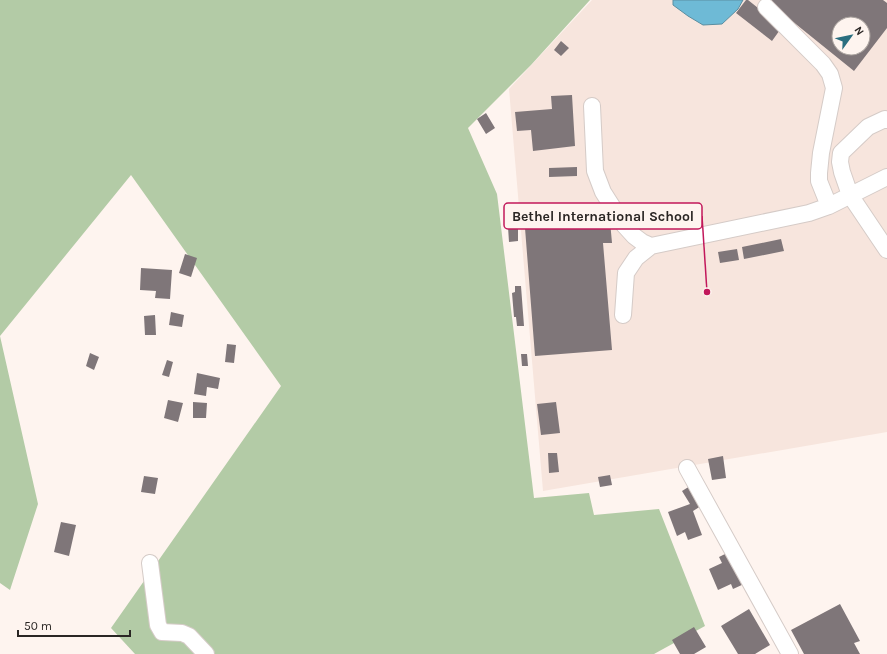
<svg xmlns="http://www.w3.org/2000/svg" width="887" height="654" font-family="Karla,sans-serif">
  <style>
    .built { fill: #f7e5dd; fill-rule: evenodd }
    .green { fill: #b3cba6 }
    .water { fill: #6ebad6; stroke: #5a8ea1 }
    .building { fill: #7f7679; fill-rule: evenodd }
    .lines { fill: none; stroke-linecap: round; stroke-linejoin: round }
    .minor-casing { stroke: #d5cbc7; stroke-width: 18 }
    .minor { stroke: #fff; stroke-width: 16 }
    .leader { fill: none; stroke: #c2185b; stroke-width: 1.5 }
    .callout-dot { fill: #c2185b; stroke: #fef4ef; stroke-width: 1.5 }
    .callout { fill: #fef4ef; stroke: #c2185b; stroke-width: 1.5 }
    .callout-label { font-size: 14px; text-anchor: middle; font-weight: bold; fill: #2a2624 }
  </style>
  <rect width="100%" height="100%" fill="#fef4ef"/>
  <path class="built" d="M592,0H887V432L543,491L509,89ZM839,24H863V48H839Z"/>
  <path class="green" d="M0,0H590L531,65L468,128L497,194L534,498L589,493L594,515L659,509L705,626L654,654H135L111,628L281,386L131,175L0,336L38,504L10,590L0,583Z"/>
  <path class="water" d="M673,0H743L738,9L722,24L703,25L688,16L673,5Z"/>
  <path class="building" d="M746,0H748L782,27L772,41L736,13Z
    M766,0H883L887,3V28L854,71ZM839,24H863V48H839Z
    M561,41L569,48L561,56L554,50Z
    M572,95L575,146L533,151L531,130L517,131L515,112L552,109L551,96Z
    M486,113L495,128L486,134L477,119Z
    M577,167V176L549,177V168Z
    M610,221L612,243H603L612,350L535,356L525,228Z
    M508,227H518V241L509,242Z
    M781,239L784,251L744,259L742,247Z
    M737,249L739,260L720,263L718,252Z
    M185,254L197,258L191,277L179,273Z
    M141,268L172,270L170,299L155,298L156,291L140,290Z
    M515,286H521L524,326H517L516,317H514L512,293L515,292Z
    M171,312L184,315L182,327L169,325Z
    M155,315L156,335H145L144,316Z
    M227,344L236,345L234,363L225,362Z
    M90,353L99,357L94,370L86,366Z
    M521,354H527L528,366H522Z
    M167,360L173,362L169,377L162,375Z
    M197,373L220,378L218,389L207,387L206,396L194,394Z
    M168,400L183,403L178,422L164,418Z
    M193,402L207,403L206,418H193Z
    M556,402L560,433L541,435L537,404Z
    M548,453H557L559,472L549,473Z
    M723,456L726,478L712,480L708,459Z
    M610,475L612,485L600,487L598,477Z
    M144,476L158,478L155,494L141,492Z
    M690,486L701,506L693,511L702,535L688,540L685,532L677,536L668,512L690,504L682,491Z
    M61,522L76,525L69,556L54,552Z
    M729,552L744,584L733,589L731,584L718,590L709,569L722,563L719,557Z
    M840,604L860,641L854,643L860,654H804L791,630Z
    M749,609L770,645L755,654H738L721,626Z
    M694,627L706,647L694,654H680L672,640Z"/>
  <g class="lines">
    <g class="minor-casing">
      <path id="minor" d="M766,7L823,64L830,74L834,88L821,153L819,173V181L829,206
        M592,106L595,171L603,192L624,225L634,236L642,242L651,246L809,213L829,206L887,177
        M887,120L885,119L868,127L841,153L840,162L842,172L850,195L887,250
        M623,315L626,273L636,258L651,246
        M687,468L790,654
        M150,563L158,625L162,632L182,633L189,636L206,654"/>
    </g>
    <use href="#minor" class="minor"/>
  </g>
  <path class="leader" d="M707 292L702 216"/>
  <circle class="callout-dot" cx="707" cy="292" r="4"/>
  <rect class="callout" x="504" y="203" width="198" height="26" rx="4"/>
  <g class="callout-label">
    <text x="603" y="221">Bethel International School</text>
  </g>
  <g transform="translate(851 36) rotate(57)"><circle r="19" fill="#fef4ef" stroke="#a9a29e"/>
  <path d="M0-3L7 15L0 10L-7 15Z" fill="#2a6e7f"/>
  <text y="-6" font-size="11" font-weight="bold" text-anchor="middle" fill="#2a2624">N</text>
  </g>
  <path d="M18 630v6h112v-6" fill="none" stroke="#2a2624" stroke-width="2"/>
  <text x="24" y="630" font-size="12" fill="#2a2624" stroke="#fef4ef" stroke-width="3" paint-order="stroke">50 m</text>
</svg>
